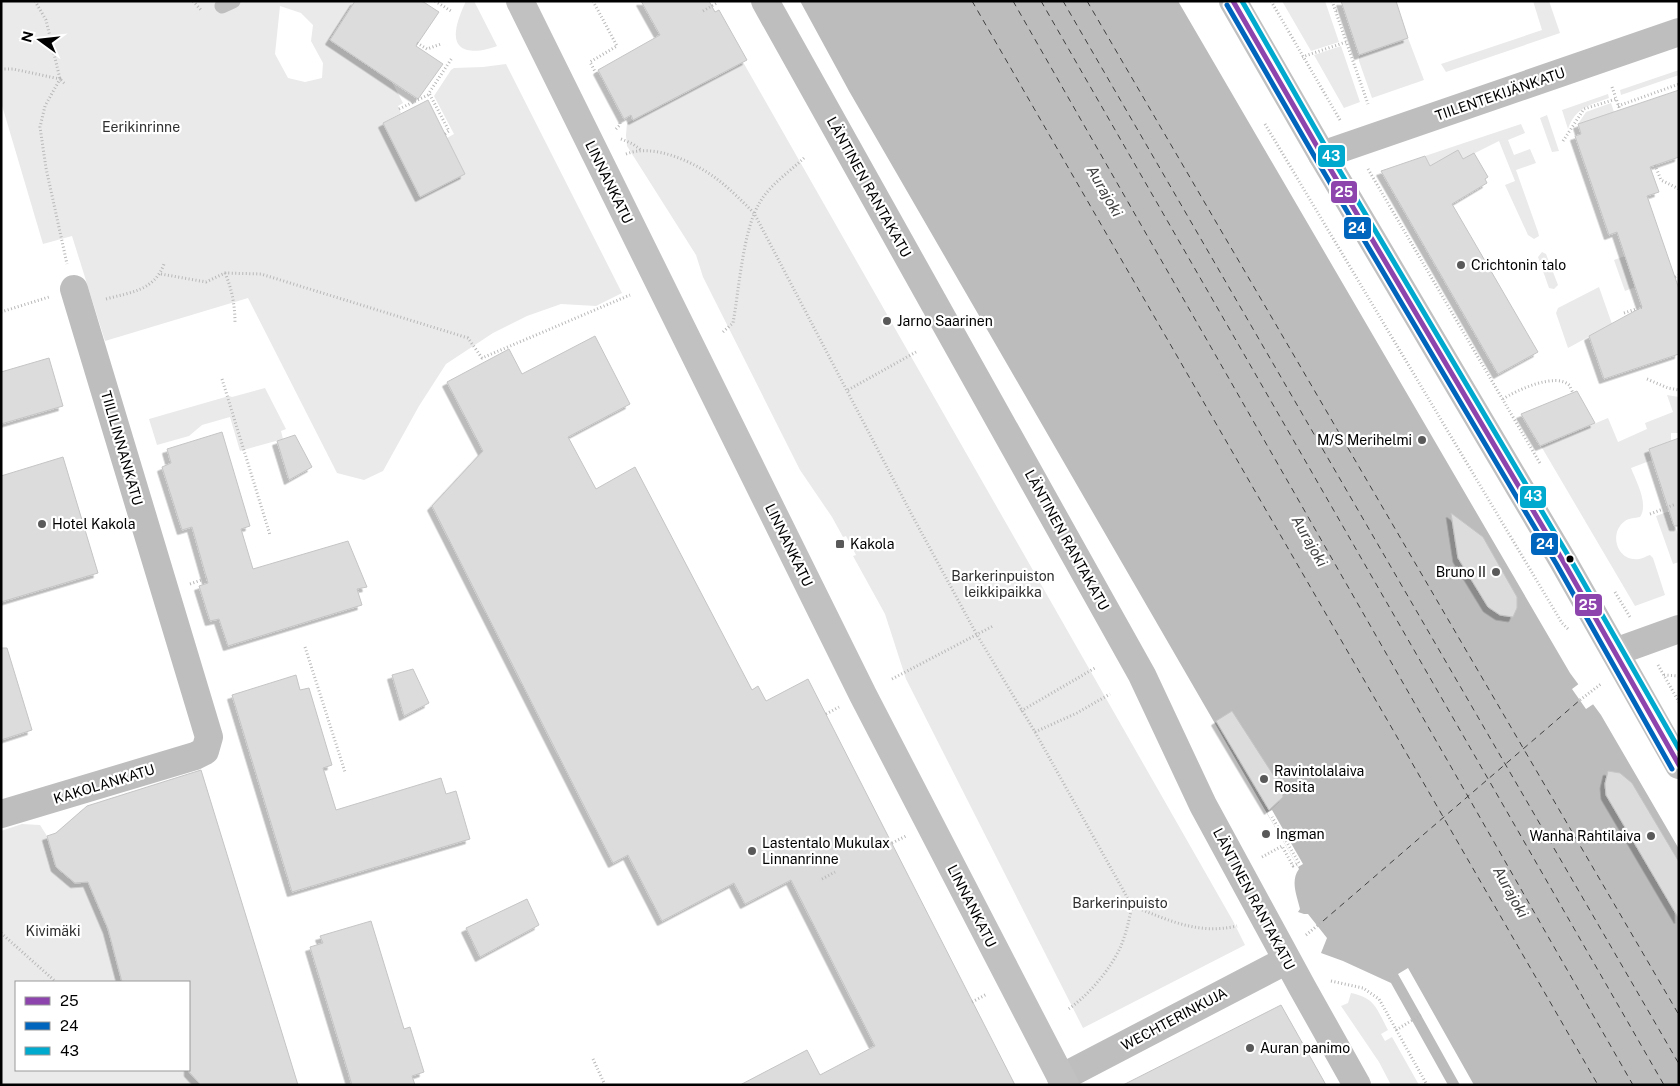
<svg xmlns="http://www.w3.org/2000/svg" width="1680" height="1086" font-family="'Public Sans',sans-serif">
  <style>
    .green { fill: #eaeaea; fill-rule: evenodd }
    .water { fill: #bcbcbc }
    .pier { fill: #fff }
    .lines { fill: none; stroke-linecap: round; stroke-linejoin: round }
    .ferry { stroke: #404040; stroke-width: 1; stroke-dasharray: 6 5; stroke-linecap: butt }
    .building { fill: #dcdcdc; stroke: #c5c5c5; filter: url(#shadow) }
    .path { stroke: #b8b8b8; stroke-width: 3; stroke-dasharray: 1 2.5; stroke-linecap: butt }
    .lane { stroke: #bebebe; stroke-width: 15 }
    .street { stroke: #bebebe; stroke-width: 28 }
    .secondary { stroke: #c1c1c1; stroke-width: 28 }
    .bus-1-casing { stroke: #fff; stroke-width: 9 }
    .bus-2-casing { stroke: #fff; stroke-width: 9 }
    .bus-3-casing { stroke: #fff; stroke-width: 9 }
    .bus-1 { stroke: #8e44ad; stroke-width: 5 }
    .bus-2 { stroke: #0065bd; stroke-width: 5 }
    .bus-3 { stroke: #00a9ce; stroke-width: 5 }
    .poi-dot { fill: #595959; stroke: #fff; stroke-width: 2 }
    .bus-dot { fill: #000; stroke: #fff; stroke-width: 2 }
    .labels { text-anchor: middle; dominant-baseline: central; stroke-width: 4.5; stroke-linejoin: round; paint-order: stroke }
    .street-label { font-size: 14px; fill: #000; stroke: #fff }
    .park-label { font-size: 14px; fill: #2f2f2f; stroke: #fff }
    .poi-label { font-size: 14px; fill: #000; stroke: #fff; text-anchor: start }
    .water-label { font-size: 15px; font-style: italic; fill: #404040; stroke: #fff }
    .line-badge { stroke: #fff; stroke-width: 2 }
    .badge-label { font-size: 14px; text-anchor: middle; font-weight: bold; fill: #fff }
  </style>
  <defs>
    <filter id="shadow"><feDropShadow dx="-4.5" dy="4.5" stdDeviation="0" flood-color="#0004"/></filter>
  </defs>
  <rect width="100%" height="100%" fill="#fff"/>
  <path class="green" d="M1,1H355L330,40L392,82L403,103L398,106L401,113L383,123L421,196L465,174L447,138L454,134L434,96L451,70L454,68L483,67L506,64L622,293L596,306L561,304L527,316L493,333L446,364L419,406L383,471L364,480L337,473L248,298L105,341L72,236L43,244L1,102ZM280,6L301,13L313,25L311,41L323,63L322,78L305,82L288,78L275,54Z
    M466,1H474L497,46C482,52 453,57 456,31C457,21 462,10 466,1Z
    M1282,1H1325L1339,42L1311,51Z
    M1533,1H1549L1560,33L1446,72L1441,64L1542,30Z
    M1408,38L1424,80L1372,98L1359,61V55Z
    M1341,46L1360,102L1344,108L1314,55Z
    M743,62L1233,921L1245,945L1083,1028L906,679L885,614L853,556L856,555L846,536L843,537L832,517L800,470L703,277L696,255L627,146L626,135L627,123L690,91L689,89L714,76L715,78Z
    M1679,70V75L1621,95L1620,90Z
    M1608,94L1609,98C1590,105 1575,108 1568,129L1562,110Z
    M1611,103L1614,112L1578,124L1586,112Z
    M1547,115L1559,151L1552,152L1540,118Z
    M1521,124L1525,133L1508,140L1514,155L1530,149L1536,163L1516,170L1538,232L1539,236L1534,239L1528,235L1505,185L1515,181L1499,141L1463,159L1458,151L1430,166L1425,156Z
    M1542,252L1546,254L1558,285L1554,289L1549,288L1538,257Z
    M1625,256L1635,287L1625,291L1614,260Z
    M1599,287L1612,324L1568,348L1556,313L1558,308Z
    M265,388L286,429L281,431L283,439L240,451L230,417L202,425L189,436L157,445L149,419L229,396L232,397Z
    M1667,395L1679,397V433H1671V441L1649,449L1652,460L1631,468C1636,481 1649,504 1640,517C1635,518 1629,518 1625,521C1608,533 1617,562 1639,559C1642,559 1646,556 1650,555L1653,558L1665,595L1635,606L1541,446L1608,418L1618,442L1647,429L1645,423L1673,412Z
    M1667,512H1670L1679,537V562L1673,564L1656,516Z
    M22,824L40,825L47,836L56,867L88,882L108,929L122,982H16V1070H187L201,1085H1V831Z
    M1351,993C1376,998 1377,1010 1388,1030L1381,1034L1385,1041L1392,1037L1419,1085H1391L1379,1062L1341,1006L1348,1003Z"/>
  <path class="water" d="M800,1H1178L1570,673L1601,715L1679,849V1085H1448L1391,983L1343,961L1321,953L1327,938L1308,914H1304L1298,912L1300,909C1297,896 1290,881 1299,869L1298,867L849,91Z"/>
  <path class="pier" d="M1580,683L1595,703L1586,709L1572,689Z
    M1272,810L1303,864L1298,867L1267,813Z
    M1408,968L1474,1085H1460L1421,1015L1398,974Z"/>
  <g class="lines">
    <path class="ferry" d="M972,1L1598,1085
      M1013,1L1633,1085
      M1041,1L1664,1085
      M1063,1L1679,1064
      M1087,1L1679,1015
      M1323,921L1580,700"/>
  </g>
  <path class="building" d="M355,1H422L439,12L416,46L443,64L418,99L330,40Z
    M641,1H709L715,12L719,10L747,60L633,120L631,115L624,119L598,70L660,35Z
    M1341,1H1396L1408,38L1359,55Z
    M1679,90V157L1650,167L1659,192L1647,196L1679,289V354L1604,379L1589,336L1642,307L1617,232L1609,235L1575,136L1581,134L1578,124Z
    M428,100L465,174L420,197L383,123Z
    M1458,150L1463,159L1474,153L1488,177L1485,179L1487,183L1452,204L1538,352L1498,374L1381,171L1425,156L1430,166Z
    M595,336L630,404L568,437L596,489L635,467L752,690L758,686L766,701L808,679L1015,1085H740L807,1050L820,1075L875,1046L791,880L745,904L734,883L662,921L628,855L613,863L432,506L483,451L447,382L509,349L522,374Z
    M49,358L63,406L1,424V372Z
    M1577,391L1595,423L1540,446L1521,414Z
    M222,432L250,526L241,529L253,569L348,541L367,587L357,589L362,605L228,646L219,619L210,621L199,586L208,583L192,527L182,530L162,467L171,463L167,449Z
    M295,435L312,467L289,480L277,441Z
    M1679,438V526H1674L1649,449Z
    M63,457L98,573L1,602V476Z
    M1451,513L1483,537L1517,597V608L1513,617L1500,615L1488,607L1458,558Z
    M1,648H7L32,730L1,740Z
    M413,669L429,703L404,716L392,675Z
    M296,675L300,690L309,688L332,765L323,768L336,810L441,778L446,794L456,791L470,839L292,892L232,695Z
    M1232,711L1281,787L1283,797L1269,810L1216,721Z
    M201,770L298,1085H201L189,1072V982H122L108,929L88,882L75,883L56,867L47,836L56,833L87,806Z
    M1608,771L1620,773L1632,783L1679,862V919L1606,795L1605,784Z
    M527,899L539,925L480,957L466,928Z
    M371,921L404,1029L410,1027L424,1072L412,1076L415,1085H352L310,947L323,943L320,936Z
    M1281,1005L1326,1085H1123Z"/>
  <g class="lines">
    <path class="path" d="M35,1L46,20L60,79L65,84
      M193,1L201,10
      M435,1L451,11
      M593,1L617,46L590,62L620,119V125L615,130
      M1271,1L1340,120
      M1332,1L1368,104
      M703,11L717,3
      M1336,11L1343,9
      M417,43L427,49L441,44
      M1302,57L1346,42
      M1,69H13L60,79L45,106L40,127L46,168L67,264
      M1612,87L1620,110
      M1618,106L1679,84
      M399,109L430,94
      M1265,124L1562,623L1568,629
      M445,134L449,131L429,93L452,58
      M621,139L633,144L641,150
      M1563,141L1584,109L1616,99
      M626,154C654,143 694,162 717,179C730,189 742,201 754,213L913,517L977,635L1035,732L1132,906C1129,920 1126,935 1120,948C1110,970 1087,997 1067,1010
      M1655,165L1661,180L1679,189
      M1368,169L1541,465
      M225,273C232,289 235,306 235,323
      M161,274L206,282L225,273L261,274L468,338L482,358L630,295
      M1675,277L1679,275
      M106,299C131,292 154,291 164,264
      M1,312L49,297
      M1624,313L1642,307
      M723,332L733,323C739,290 743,229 760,202C770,185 789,172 804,158
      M222,379L270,535
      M1647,379L1668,388L1679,390
      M848,390L916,352
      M1503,399C1515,391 1557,371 1570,386C1570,387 1572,391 1573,393
      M1650,514L1676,504
      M190,584L207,578
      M1615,592L1630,617
      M305,647L345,772
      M1658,665L1679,702
      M1664,675L1679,676
      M892,679L993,626
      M1580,700L1601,684
      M1021,711L1095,668
      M826,714L839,707
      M1035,732L1077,713L1110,694
      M892,843L906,836
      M1262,857L1282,846L1293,866L1299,863L1272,817
      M1677,858L1679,857
      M822,879L835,872
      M1132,906C1169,920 1197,935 1237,926
      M1,933L56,982
      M1306,935L1323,921
      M1331,981L1363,988L1379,999L1427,1085
      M972,1002L987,994
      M1396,1030L1421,1015
      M593,1059L605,1085"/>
    <path class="lane" d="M222,6L233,1"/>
    <path class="street" d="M765,1L1142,675L1203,805L1302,987L1357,1085
      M1322,155L1679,32
      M1615,652L1679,629
      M1,814L195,756L205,751L209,737L74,289
      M1061,1078L1287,960"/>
    <path class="secondary" d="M520,1L863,695L1065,1085
      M1233,1L1322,155L1563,561L1679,765"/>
    <g class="bus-1-casing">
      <path id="bus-1" d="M1233,1L1322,155L1563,561L1679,765"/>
    </g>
    <g class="bus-2-casing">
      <path id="bus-2" d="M1227,5L1316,159L1557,565L1672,769"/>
    </g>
    <g class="bus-3-casing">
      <path id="bus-3" d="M1242,1L1328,151L1569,557L1679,749"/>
    </g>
    <use href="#bus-1" class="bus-1"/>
    <use href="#bus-2" class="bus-2"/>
    <use href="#bus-3" class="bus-3"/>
  </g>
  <g class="poi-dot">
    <circle cx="1461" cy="265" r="5"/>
    <circle cx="887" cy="321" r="5"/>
    <circle cx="1422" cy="440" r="5"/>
    <circle cx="42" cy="524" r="5"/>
    <rect x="835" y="539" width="10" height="10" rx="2.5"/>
    <circle cx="1496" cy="572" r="5"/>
    <circle cx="1264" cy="779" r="5"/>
    <circle cx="1266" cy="834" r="5"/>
    <circle cx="1651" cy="836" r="5"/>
    <circle cx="752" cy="851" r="5"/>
    <circle cx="1250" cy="1048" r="5"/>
  </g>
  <circle class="bus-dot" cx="1570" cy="559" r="4.5"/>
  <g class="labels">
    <g class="street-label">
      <text transform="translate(1500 94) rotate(-19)">TIILENTEKIJÄNKATU</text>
      <text transform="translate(609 182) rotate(64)">LINNANKATU</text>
      <text transform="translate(869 187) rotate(61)">LÄNTINEN RANTAKATU</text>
      <text transform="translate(122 448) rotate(74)">TIILILINNANKATU</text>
      <text transform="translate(1067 540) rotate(61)">LÄNTINEN RANTAKATU</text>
      <text transform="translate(789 545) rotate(64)">LINNANKATU</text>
      <text transform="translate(104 784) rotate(-17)">KAKOLANKATU</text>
      <text transform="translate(1254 899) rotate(62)">LÄNTINEN RANTAKATU</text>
      <text transform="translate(972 906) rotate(63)">LINNANKATU</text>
      <text transform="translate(1174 1019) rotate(-28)">WECHTERINKUJA</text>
    </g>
    <g class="park-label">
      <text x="141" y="127">Eerikinrinne</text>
      <text x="1003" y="576">Barkerinpuiston<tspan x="1003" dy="16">leikkipaikka</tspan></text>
      <text x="1120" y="903">Barkerinpuisto</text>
      <text x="53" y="931">Kivimäki</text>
    </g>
    <g class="poi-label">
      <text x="1471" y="265">Crichtonin talo</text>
      <text x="897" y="321">Jarno Saarinen</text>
      <text x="1412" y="440" text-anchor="end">M/S Merihelmi</text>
      <text x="52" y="524">Hotel Kakola</text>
      <text x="850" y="544">Kakola</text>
      <text x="1486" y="572" text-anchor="end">Bruno II</text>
      <text x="1274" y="771">Ravintolalaiva<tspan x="1274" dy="16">Rosita</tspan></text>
      <text x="1276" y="834">Ingman</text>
      <text x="1641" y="836" text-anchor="end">Wanha Rahtilaiva</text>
      <text x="762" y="843">Lastentalo Mukulax<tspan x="762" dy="16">Linnanrinne</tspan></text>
      <text x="1260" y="1048">Auran panimo</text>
    </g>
    <g class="water-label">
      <text transform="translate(1105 191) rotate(60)">Aurajoki</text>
      <text transform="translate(1310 541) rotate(60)">Aurajoki</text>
      <text transform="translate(1511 892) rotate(61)">Aurajoki</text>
    </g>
  </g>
  <g class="line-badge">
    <rect x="1317" y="144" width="29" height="24" rx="5" fill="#00a9ce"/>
    <rect x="1330" y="180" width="28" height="24" rx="5" fill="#8e44ad"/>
    <rect x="1343" y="216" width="29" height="24" rx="5" fill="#0065bd"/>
    <rect x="1519" y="485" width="28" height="24" rx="5" fill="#00a9ce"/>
    <rect x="1530" y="532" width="29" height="24" rx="5" fill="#0065bd"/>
    <rect x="1574" y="593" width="29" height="24" rx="5" fill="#8e44ad"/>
  </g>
  <g class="badge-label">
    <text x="1331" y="161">43</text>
    <text x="1344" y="197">25</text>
    <text x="1357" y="233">24</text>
    <text x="1533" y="501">43</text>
    <text x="1545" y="549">24</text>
    <text x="1588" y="610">25</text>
  </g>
  <rect width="1680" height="1086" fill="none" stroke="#000000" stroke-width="5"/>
  <rect x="15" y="981" width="175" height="90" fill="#ffffff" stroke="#999999"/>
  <rect x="25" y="997" width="25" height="8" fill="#8e44ad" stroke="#999999"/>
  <text x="60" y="1006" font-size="15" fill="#000000">25</text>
  <rect x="25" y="1022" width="25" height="8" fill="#0065bd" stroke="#999999"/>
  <text x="60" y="1031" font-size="15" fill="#000000">24</text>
  <rect x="25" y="1047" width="25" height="8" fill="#00a9ce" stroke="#999999"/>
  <text x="60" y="1056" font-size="15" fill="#000000">43</text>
  <g transform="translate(40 40) rotate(285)" stroke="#ffffff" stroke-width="4" paint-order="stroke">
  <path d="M0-4L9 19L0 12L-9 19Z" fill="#000000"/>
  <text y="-8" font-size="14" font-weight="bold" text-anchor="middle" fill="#000000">N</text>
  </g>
</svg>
